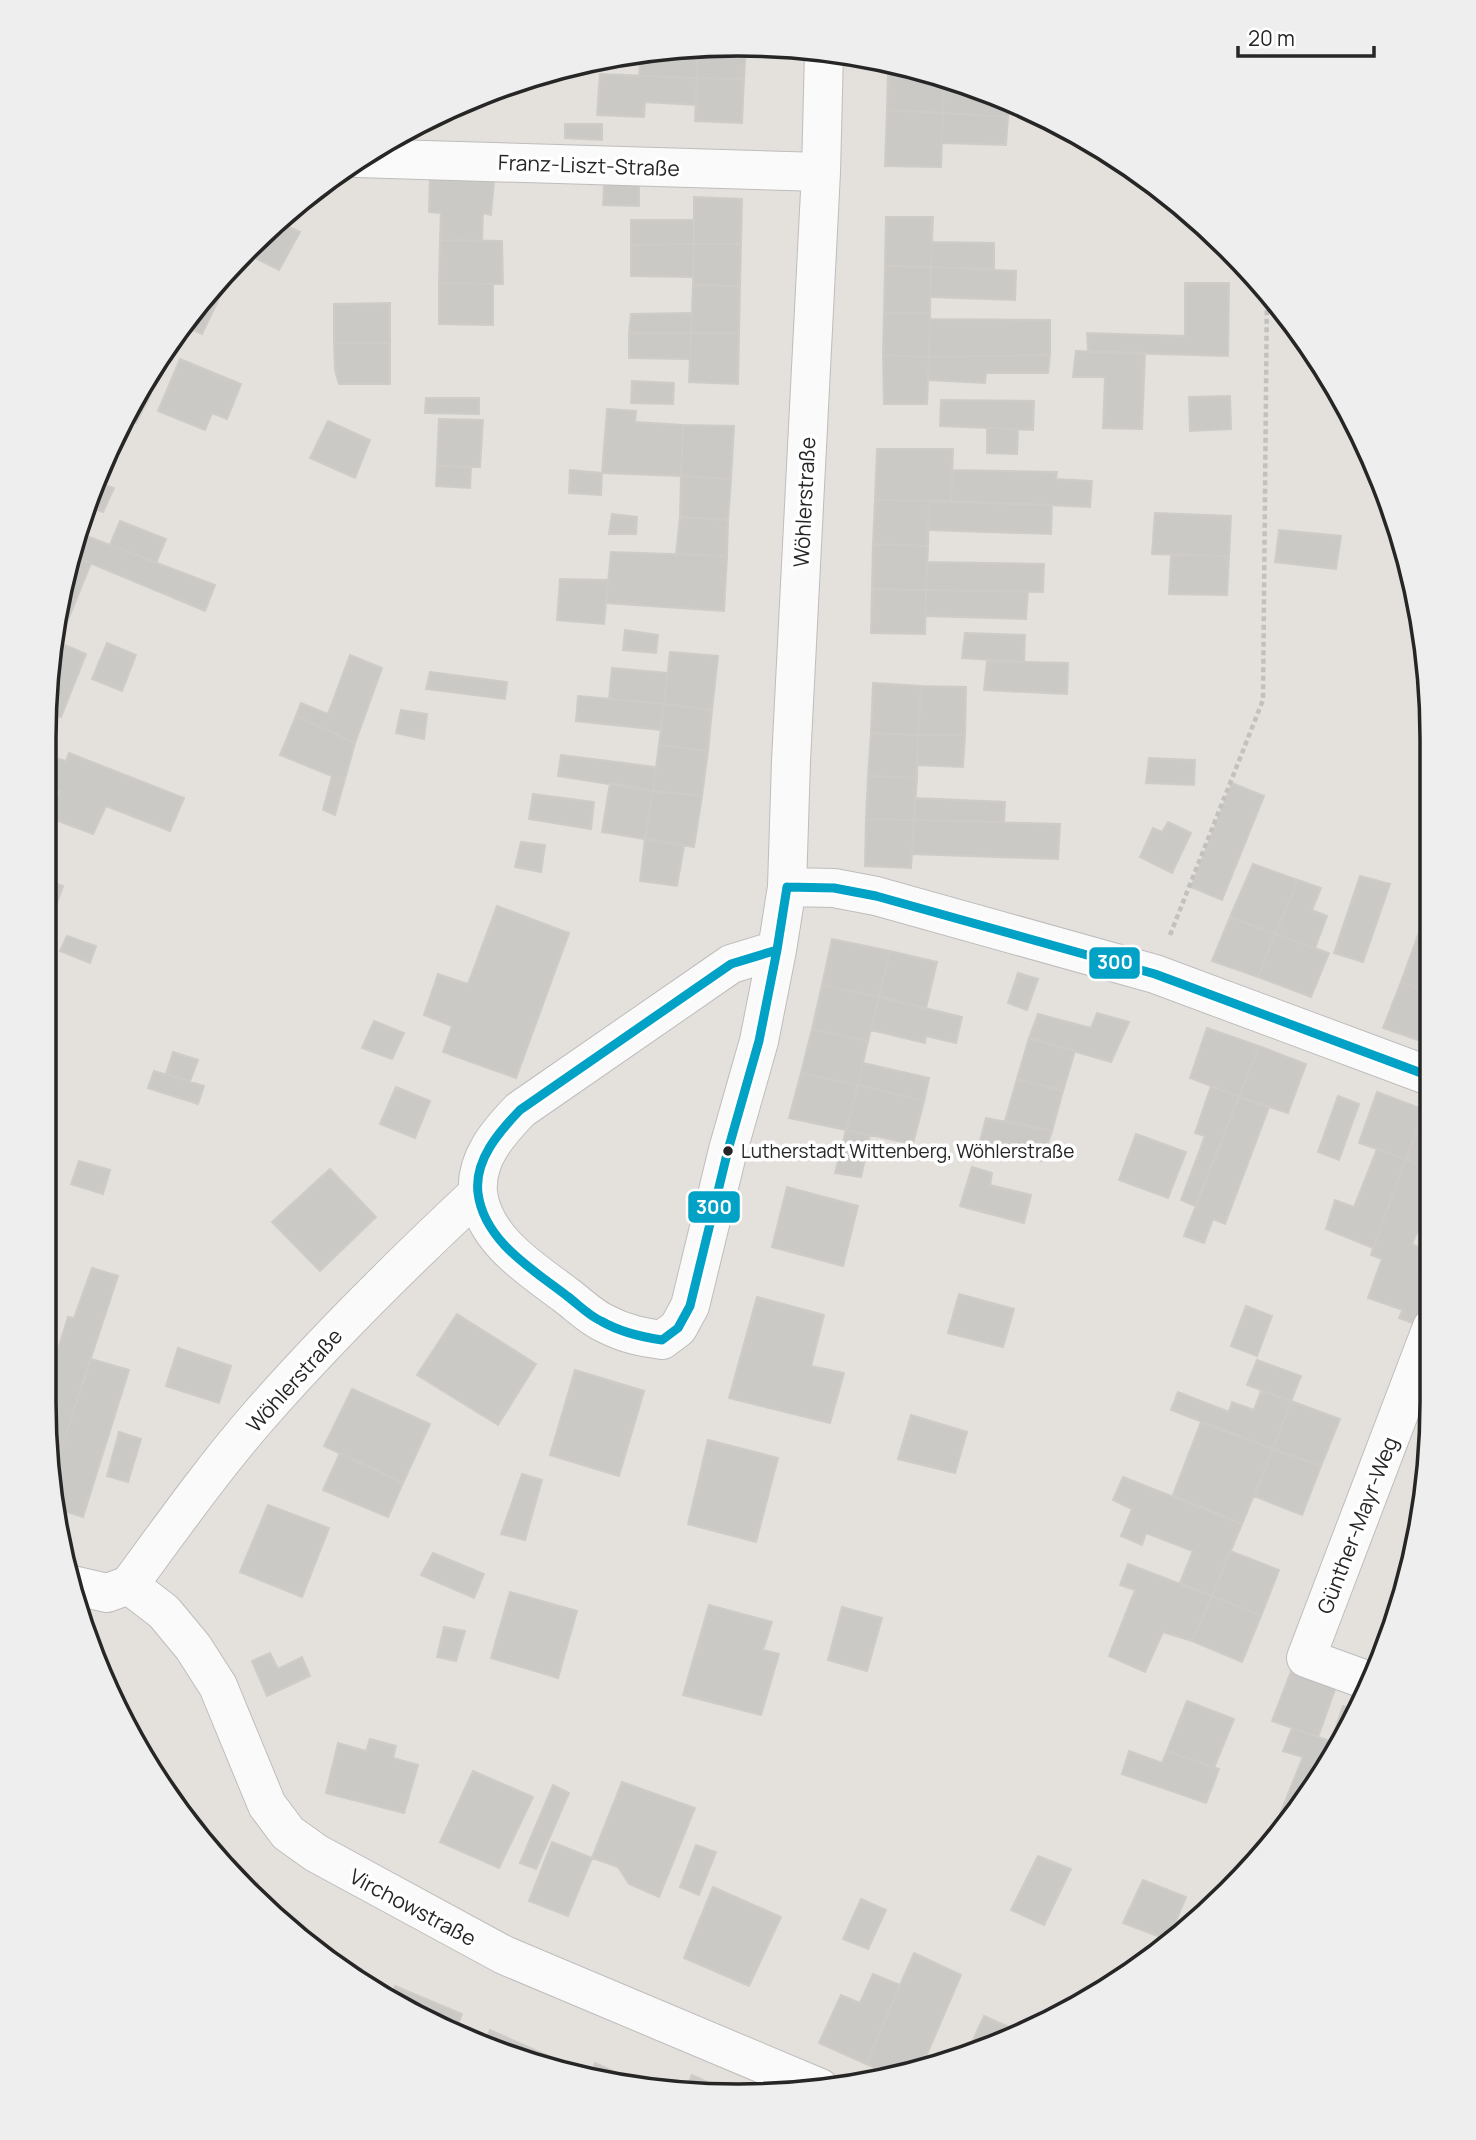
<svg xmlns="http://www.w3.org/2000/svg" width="1476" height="2140" font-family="Manrope,sans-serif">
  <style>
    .building { fill: #cbc9c6; stroke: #cfccc8; stroke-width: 2 }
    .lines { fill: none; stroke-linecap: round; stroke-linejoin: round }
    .minor-casing { stroke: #bebdbd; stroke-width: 40 }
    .path { stroke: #c2c1c0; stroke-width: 4.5; stroke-dasharray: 5 3.5; stroke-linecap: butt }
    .minor { stroke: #fbfafa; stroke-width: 38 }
    .bus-1-casing { stroke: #fff; stroke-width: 14 }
    .bus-1 { stroke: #02a2c6; stroke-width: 9 }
    .bus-dot { fill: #262626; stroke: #fff; stroke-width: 2.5 }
    .labels { text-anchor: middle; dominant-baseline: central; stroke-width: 7; stroke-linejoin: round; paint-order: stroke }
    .bus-label { font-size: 19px; fill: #262626; stroke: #fff; text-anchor: start }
    .street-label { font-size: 21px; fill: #262626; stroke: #fff }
    .rim { fill: none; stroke: #262626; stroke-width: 3.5 }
    .line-badge { stroke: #fff; stroke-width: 2.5 }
    .badge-label { font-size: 19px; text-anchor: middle; font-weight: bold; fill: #fff }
  </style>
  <rect width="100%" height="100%" fill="#e4e0dc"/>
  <path class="building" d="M738,44H746L744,79L697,78L698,48Z
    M698,48L697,78L639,76L641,53Z
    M888,61L922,72L888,70Z
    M888,70L922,72L944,79L943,113L887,110Z
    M600,74L697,78L696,105L645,102L644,117L597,115Z
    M697,78L744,79L742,123L695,121Z
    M944,79L979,89L978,94L998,95L1010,100L1008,117L943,113Z
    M887,110L943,113L941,167L885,166Z
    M943,113L1008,117L1006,145L942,143Z
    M565,124H602V140L565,138Z
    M430,176L494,181L491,215L483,213L482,241L440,240L441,213L429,212Z
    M604,185H639V206L603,205Z
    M694,197L742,199L741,244H694Z
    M886,217H933L931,267L885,266Z
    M631,220H694V244L631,245Z
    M278,222L300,232L279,270L243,252Z
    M440,240L502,241L503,284L439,283Z
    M932,242L994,243V269L931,267Z
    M694,244H741L740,286L693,285Z
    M694,244L693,277L631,276V245Z
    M238,257L223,290L213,286Z
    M885,266L931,267L930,313H884Z
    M931,267L1016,271L1015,300L930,297Z
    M439,283L493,284V325L439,324Z
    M1185,283H1229L1228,356L1088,352L1087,333L1185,336Z
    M693,285L740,286L739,333H691Z
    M213,286L223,290L202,334L181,325Z
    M390,303V343H334V304Z
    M692,313L691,333H629L631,314Z
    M884,313H930L929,357L883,355Z
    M930,319L1050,320V355L929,357Z
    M629,333H691L690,359L629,358Z
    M691,333H739L738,384L689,382Z
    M334,343H390V384H339L335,370Z
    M1076,351L1145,353L1142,429L1103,428L1105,377H1073Z
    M883,355L929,357L927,404H884Z
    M1050,355L1048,373H986L985,383L928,380L929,357Z
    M180,359L241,384L227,419L212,413L205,430L158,411Z
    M632,381L674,383L673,404L631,403Z
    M141,389L151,394L136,423L123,418Z
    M1230,396L1231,429L1190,431L1189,397Z
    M426,398H479V414L425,413Z
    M941,400L1034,401L1033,430L940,426Z
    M607,409L636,411L635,422L683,425L681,476L602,473Z
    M439,419L483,420L480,467L437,466Z
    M328,421L370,440L355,478L310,458Z
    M683,425L734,426L731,479L681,476Z
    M987,428L1018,429L1017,454L987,453Z
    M877,449H953L951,501L875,500Z
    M437,466L471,467L470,488L436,486Z
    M570,470L602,473L601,495L569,493Z
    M952,470L1057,472L1056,479L1092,481L1090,507L951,501Z
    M681,476L731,479L728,520L680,517Z
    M98,483L114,488L103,512L89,507Z
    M875,500L929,501L928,546L873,544Z
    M929,501L1052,505L1051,534L928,530Z
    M1155,513L1231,516L1229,556L1152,554Z
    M612,514L637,517L636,534H609Z
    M680,517L728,520L727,556L676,554Z
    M120,521L166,539L156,563L110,545Z
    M1279,530L1341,536L1336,569L1275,562Z
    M81,534L215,585L205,611L73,556Z
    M873,544L928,546L926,590L872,589Z
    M611,552L727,556L724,611L606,603Z
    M1171,555L1229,556L1227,595L1169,594Z
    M73,556L91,563L66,625L55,621L57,603Z
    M927,562L1044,564L1043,592L926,590Z
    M560,579L608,580L604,624L557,620Z
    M872,589L926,590L925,634L871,633Z
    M926,590L1028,591L1026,619L926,616Z
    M625,630L658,635L656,653L623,650Z
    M965,633L1025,635L1024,662L962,658Z
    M55,641L86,654L61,717L46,712Z
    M107,643L136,655L122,691L92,679Z
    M670,652L718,656L712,710L664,704Z
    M350,655L382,668L355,743L296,716L301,703L328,714Z
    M987,661L1068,663L1067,694L984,690Z
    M612,668L667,673L664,704L609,699Z
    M430,672L507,682L505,699L426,689Z
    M873,683L921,686L918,735L871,733Z
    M921,686L966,687L965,735H918Z
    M578,696L664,704L660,730L576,721Z
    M664,704L712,710L708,751L659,745Z
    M401,710L427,714L424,739L396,733Z
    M296,716L355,743L335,815L323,810L332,776L280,755Z
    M871,733L918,735L917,778L868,776Z
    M918,735H965L963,767L917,765Z
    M659,745L708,751L702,796L653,791Z
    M69,753L184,798L170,831L106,806L93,834L50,818L60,791L44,786V783L52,757L66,761Z
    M44,754L52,757L44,783Z
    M561,755L656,767L653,791L558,776Z
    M1149,758L1195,760L1194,785L1146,783Z
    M868,776L917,778L914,820L866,819Z
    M610,783L653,791L645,839L602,832Z
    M1232,783L1264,796L1222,900L1191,887Z
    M653,791L702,796L694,847L645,839Z
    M533,794L594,802L591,829L529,819Z
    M915,798L1005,802L1004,822L914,820Z
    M866,819L914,820L911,868L865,866Z
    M914,820L1060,824L1058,859L912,854Z
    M1168,822L1191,833L1172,873L1140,857L1153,828L1162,832Z
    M645,839L684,846L677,886L640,881Z
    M521,842L545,845L541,872L515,867Z
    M1253,864L1298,880L1275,934L1230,917Z
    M1360,876L1390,884L1363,962L1334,953Z
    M44,879L63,886L50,922L44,919Z
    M1298,880L1321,888L1312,910L1327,916L1315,948L1275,934Z
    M1431,900H1432V993L1401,982Z
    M497,906L569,933L516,1078L443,1052L452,1026L424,1015L438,974L468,984Z
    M1230,917L1275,934L1258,977L1212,961Z
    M44,919L50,922L44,935Z
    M1275,934L1329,953L1311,997L1258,977Z
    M67,936L96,946L90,963L60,951Z
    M832,939L890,951L879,997L822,985Z
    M890,951L937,962L926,1008L879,997Z
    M1018,973L1038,979L1027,1010L1008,1003Z
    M1401,982L1432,993V1035L1429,1044L1383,1028Z
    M822,985L879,997L868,1041L812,1029Z
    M879,997L962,1017L956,1043L926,1036L925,1043L871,1030Z
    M1097,1013L1129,1022L1111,1062L1029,1038L1038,1014L1091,1028Z
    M374,1021L404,1033L392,1059L362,1048Z
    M1207,1028L1259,1046L1239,1097L1190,1078Z
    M812,1029L868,1041L858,1085L801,1073Z
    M1029,1038L1075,1051L1063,1091L1017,1079Z
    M1259,1046L1306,1064L1288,1113L1239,1097Z
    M173,1052L198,1060L190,1081L166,1074Z
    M863,1063L929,1078L924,1101L858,1085Z
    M154,1071L204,1086L198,1104L148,1088Z
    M801,1073L858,1085L846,1130L789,1118Z
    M1017,1079L1063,1091L1052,1131L1005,1121Z
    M858,1085L924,1101L913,1144L846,1130Z
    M1211,1086L1239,1097L1195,1206L1181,1200L1205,1136L1195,1133Z
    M396,1087L430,1101L415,1138L380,1124Z
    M1377,1092L1425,1110L1406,1159L1359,1143Z
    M1338,1096L1359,1104L1339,1160L1318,1152Z
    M1239,1097L1269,1107L1225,1224L1213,1219L1204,1243L1184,1236Z
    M1425,1110L1432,1113V1170L1406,1159Z
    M986,1118L1052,1131L1042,1161L979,1145Z
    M846,1130L870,1135L861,1177L835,1173Z
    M1136,1134L1186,1152L1168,1198L1119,1180Z
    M1377,1149L1406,1159L1373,1248L1326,1229L1335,1200L1354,1207Z
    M1406,1159L1432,1170V1218L1431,1221L1423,1219L1412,1244L1424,1250L1418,1264L1432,1270V1276L1415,1324L1399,1318L1403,1310L1368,1298L1382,1259L1371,1255L1373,1248Z
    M79,1161L110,1170L103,1194L71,1184Z
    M972,1167L992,1173L990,1185L1031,1195L1024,1223L960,1206Z
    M330,1169L376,1217L320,1271L272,1222Z
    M787,1187L858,1206L843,1266L772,1247Z
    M92,1268L118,1276L53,1473L44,1395L68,1317L74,1318Z
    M959,1294L1014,1309L1003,1347L948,1333Z
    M757,1297L824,1315L811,1366L844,1373L830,1423L729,1398Z
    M1246,1306L1272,1316L1257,1356L1231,1346Z
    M457,1314L536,1364L498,1425L417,1375Z
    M178,1348L231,1366L219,1403L166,1386Z
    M91,1359L129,1370L83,1517L58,1509L53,1473Z
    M1257,1360L1301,1376L1291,1401L1247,1385Z
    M575,1370L644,1391L619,1476L550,1455Z
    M352,1389L430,1424L403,1483L324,1446Z
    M1261,1391L1291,1401L1273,1449L1171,1410L1178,1392L1229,1412L1232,1402L1254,1410Z
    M1291,1401L1340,1419L1321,1466L1273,1449Z
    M911,1415L967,1432L955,1473L898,1459Z
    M1201,1422L1273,1449L1242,1524L1173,1495Z
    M119,1432L141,1439L128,1482L107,1476Z
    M708,1440L778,1458L756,1542L688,1524Z
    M1273,1449L1321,1466L1302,1515L1254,1496Z
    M340,1453L403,1483L388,1517L323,1490Z
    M522,1474L542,1480L525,1540L501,1534Z
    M1123,1477L1242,1524L1212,1596L1180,1583L1193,1551L1146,1533L1142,1545L1121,1536L1132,1509L1113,1500Z
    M268,1505L329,1528L302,1597L240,1572Z
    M1230,1551L1279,1570L1261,1616L1212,1596Z
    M433,1553L484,1574L474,1598L421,1575Z
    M1128,1564L1212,1596L1192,1641L1163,1632L1145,1672L1109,1656L1135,1590L1120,1585Z
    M510,1592L577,1611L558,1678L491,1658Z
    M1212,1596L1261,1616L1242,1662L1192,1641Z
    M709,1605L772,1622L763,1650L779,1654L761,1715L683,1695Z
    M842,1607L882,1618L867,1671L828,1660Z
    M444,1627L465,1631L456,1661L437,1657Z
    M270,1653L278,1669L302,1657L310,1676L267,1696L252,1661Z
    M1292,1669L1337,1684L1318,1737L1272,1721Z
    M1187,1701L1234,1719L1214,1768L1167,1751Z
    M1343,1706L1356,1711L1338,1744L1331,1742Z
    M1292,1728L1338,1744L1323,1773L1318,1771L1309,1795L1283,1827L1276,1824L1303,1757L1283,1751Z
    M370,1739L396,1746L393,1758L418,1765L404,1813L326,1793L338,1743L366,1751Z
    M1129,1751L1162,1763L1167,1751L1219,1769L1206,1803L1122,1774Z
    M473,1771L533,1797L499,1868L440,1842Z
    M622,1782L695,1808L659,1897L629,1884L618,1867L592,1858Z
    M553,1785L569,1793L536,1869L520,1863Z
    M552,1842L592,1858L568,1916L529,1901Z
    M696,1845L716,1852L699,1895L680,1887Z
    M1038,1856L1071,1869L1044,1925L1011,1910Z
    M236,1874L258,1883L254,1894Z
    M1143,1880L1186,1897L1168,1940L1123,1923Z
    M713,1887L781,1917L749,1986L684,1958Z
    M861,1899L886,1910L868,1949L843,1939Z
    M319,1952L362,1969L358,1980Z
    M914,1953L961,1975L922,2066L893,2076L866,2064Z
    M873,1974L900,1985L866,2064L819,2043L841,1995L860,2003Z
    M395,1986L462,2014L454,2034L388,2001Z
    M984,2016L1022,2033L968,2051Z
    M490,2030L553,2058L550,2064L483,2046Z
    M595,2063L658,2091L590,2075Z
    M692,2075L727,2091L725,2095L683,2093Z"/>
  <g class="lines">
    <g class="minor-casing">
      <path id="minor" d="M357,158L821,172
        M787,887L834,888L876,896L1155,974L1432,1077
        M777,950L731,964L520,1110C498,1133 475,1159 478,1193C484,1241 533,1270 567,1296C579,1305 592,1318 606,1324C625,1334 642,1337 662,1340L678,1328L690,1306L728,1150L759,1041L777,950L787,887L791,761L821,172L824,52
        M68,1584L107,1593L129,1585
        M129,1585L164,1612L193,1647L218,1686L267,1805L288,1833L316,1853L504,1955L820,2088
        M129,1585C171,1528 212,1470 258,1417C327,1338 402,1264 478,1193
        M1372,1682L1306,1658L1432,1327"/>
    </g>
    <path class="path" d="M1170,935L1263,700L1267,290"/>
    <use href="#minor" class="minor"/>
    <g class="bus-1-casing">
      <path id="bus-1" d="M787,887L834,888L876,896L1155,974L1432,1077
        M777,950L759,1041L728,1150L690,1306L678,1328L662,1340C641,1337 620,1332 601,1321C588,1315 578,1304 567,1296C532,1269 484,1241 478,1193C474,1160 499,1132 520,1110L731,964Z
        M777,950L787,887"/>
    </g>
    <use href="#bus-1" class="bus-1"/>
  </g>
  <circle class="bus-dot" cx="728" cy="1151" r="6"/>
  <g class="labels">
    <g class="bus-label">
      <text x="741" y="1151">Lutherstadt Wittenberg, Wöhlerstraße</text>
    </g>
    <g class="street-label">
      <text transform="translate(589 165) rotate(2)">Franz-Liszt-Straße</text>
      <text transform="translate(804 502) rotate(-87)">Wöhlerstraße</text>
      <text transform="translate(294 1380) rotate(-48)">Wöhlerstraße</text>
      <text transform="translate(1357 1525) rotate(-69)">Günther-Mayr-Weg</text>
      <text transform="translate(413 1907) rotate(28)">Virchowstraße</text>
    </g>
  </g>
  <path d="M0 0H1476V2140H0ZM738 56H738A682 682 0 0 1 1420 738V1402A682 682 0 0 1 738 2084H738A682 682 0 0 1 56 1402V738A682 682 0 0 1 738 56Z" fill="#eee" fill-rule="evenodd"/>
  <path class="rim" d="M738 56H738A682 682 0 0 1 1420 738V1402A682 682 0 0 1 738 2084H738A682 682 0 0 1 56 1402V738A682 682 0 0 1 738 56Z"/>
  <g class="line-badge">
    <rect x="1088" y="946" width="53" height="34" rx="7" fill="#02a2c6"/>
    <rect x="687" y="1190" width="54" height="34" rx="7" fill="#02a2c6"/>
  </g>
  <g class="badge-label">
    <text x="1115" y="969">300</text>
    <text x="714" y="1214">300</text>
  </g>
  <path d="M1238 46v10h136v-10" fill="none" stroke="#262626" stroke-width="3.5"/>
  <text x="1248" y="46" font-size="21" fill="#262626" stroke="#ffffff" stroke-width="5" paint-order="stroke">20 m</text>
</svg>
